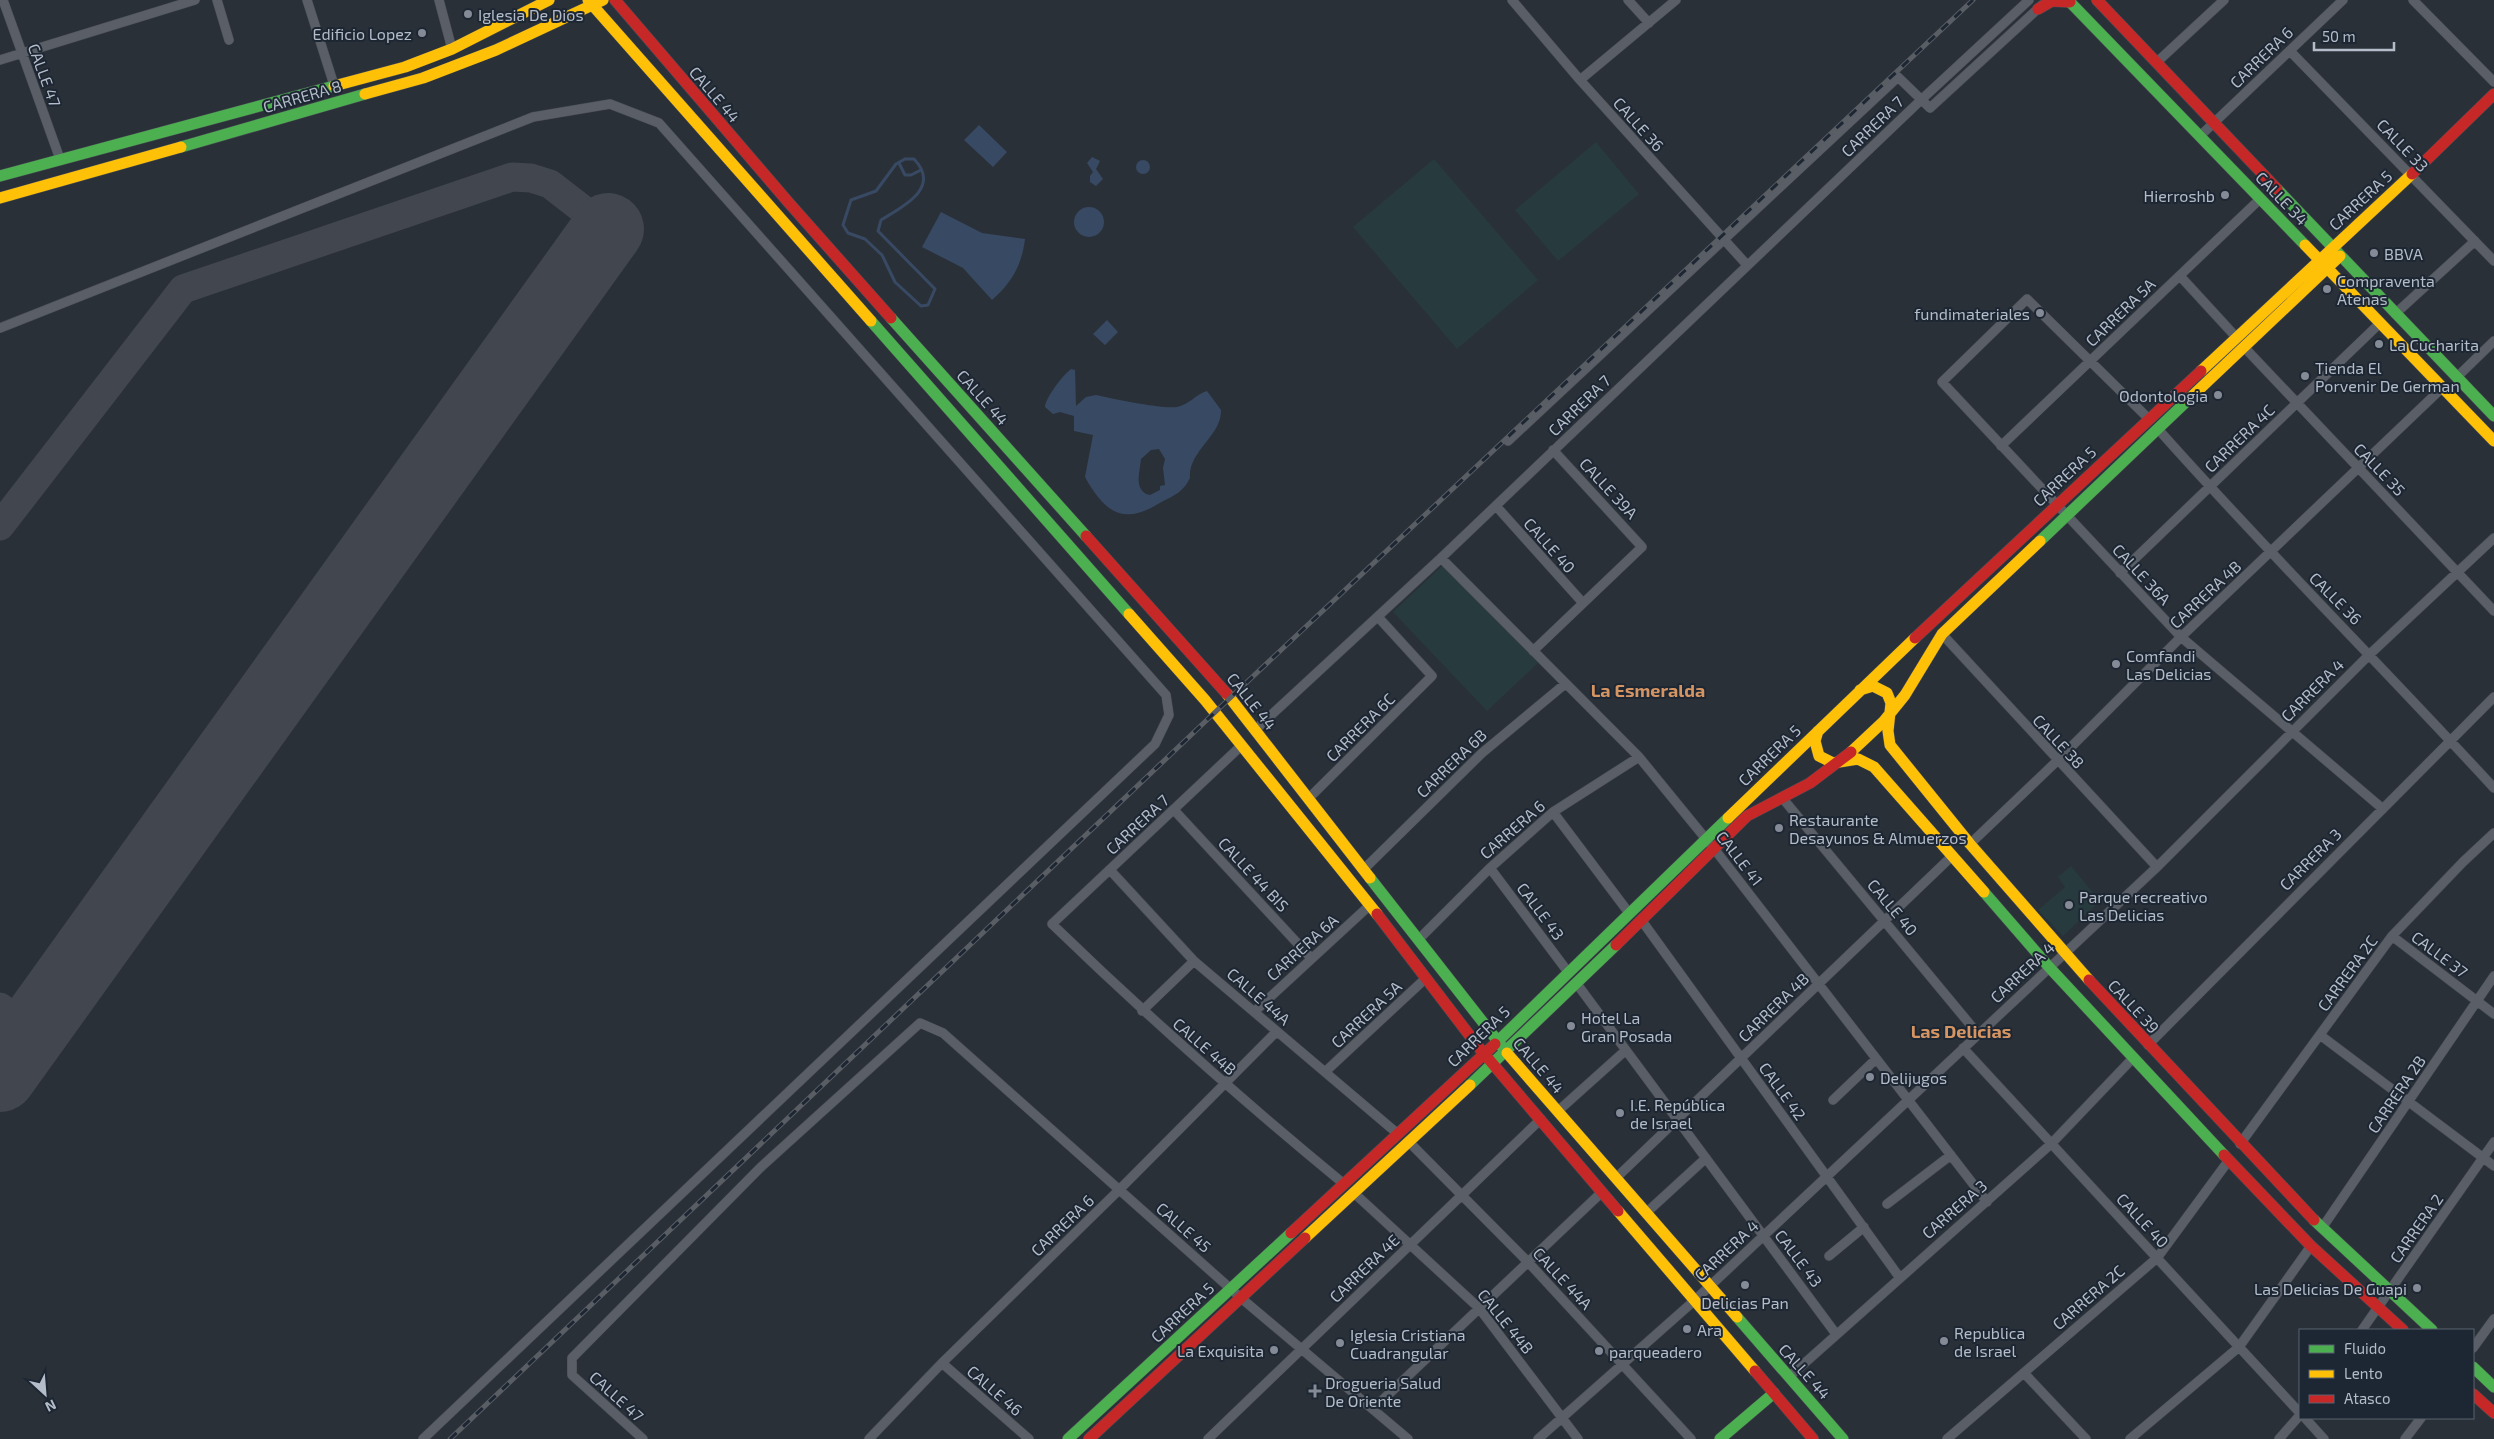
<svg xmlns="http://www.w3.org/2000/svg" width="2494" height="1439" font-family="'Exo 2',sans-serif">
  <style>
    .green { fill: #273a3e }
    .water { fill: #384963; fill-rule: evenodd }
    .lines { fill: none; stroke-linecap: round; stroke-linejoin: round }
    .stream { stroke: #384963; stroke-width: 3 }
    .taxiway { stroke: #42464e; stroke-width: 29 }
    .runway { stroke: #42464e; stroke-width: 72 }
    .street-casing { stroke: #484c53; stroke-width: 10 }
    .fast-casing { stroke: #484c53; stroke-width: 12 }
    .slow-casing { stroke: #484c53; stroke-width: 12 }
    .jam-casing { stroke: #484c53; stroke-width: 12 }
    .street { stroke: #5a5e66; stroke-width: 9 }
    .fast { stroke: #4caf50; stroke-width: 11 }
    .slow { stroke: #ffc107; stroke-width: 11 }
    .jam { stroke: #c62828; stroke-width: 11 }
    .rail-casing { stroke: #595d64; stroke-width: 5 }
    .rail { stroke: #1d2633; stroke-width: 3; stroke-dasharray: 9; stroke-linecap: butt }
    .poi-dot { fill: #848b96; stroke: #1d2633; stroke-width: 2 }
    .labels { text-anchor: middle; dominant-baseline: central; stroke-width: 4; stroke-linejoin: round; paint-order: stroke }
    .poi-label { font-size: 16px; fill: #b4bcc9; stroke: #1d2633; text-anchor: start }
    .street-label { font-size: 16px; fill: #b4bcc9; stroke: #1d2633 }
    .neighbourhood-label { font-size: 18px; font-weight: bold; fill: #d59563; stroke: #1d2633 }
  </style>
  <rect width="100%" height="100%" fill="#2a3038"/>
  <path class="green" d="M1596,142L1639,194L1558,261L1515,210Z
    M1434,159L1538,280L1457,349L1353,227Z
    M1443,565L1538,663L1487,711L1393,612Z
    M2071,866L2100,901L2063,936L2038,910L2065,887L2058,877Z"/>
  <path class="water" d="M979,125L1007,152L993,167L964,140Z
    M1092,157L1100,161L1096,169L1103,179L1096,186L1090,182V176L1093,172L1087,163Z
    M1136 167a7 7 0 1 1 14 0a7 7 0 1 1-14 0Z
    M1074 222a15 15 0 1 1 30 0a15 15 0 1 1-30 0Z
    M941,212L982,233L1025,239C1022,264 1012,283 992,300L963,268L922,247Z
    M1107,320L1118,332L1105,345L1093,334Z
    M1071,369L1075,370L1076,406L1086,397L1096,395C1114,399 1161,409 1177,407C1189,405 1196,394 1207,391L1221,410C1222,436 1188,451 1190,478C1182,494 1172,496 1158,504C1122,526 1104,511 1085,477L1093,435L1074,431V416L1060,412L1053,414L1045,407C1046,397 1062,376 1071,369ZM1159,449L1165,459L1163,468L1165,485L1160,486V490L1150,495L1146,494C1134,487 1140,471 1141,459L1151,450Z"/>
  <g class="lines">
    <path class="stream" d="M905,159H914C942,188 902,207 881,220L878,231L935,289L928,305L921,306L895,282L882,255L865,239L848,233L843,225L851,200L876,191L896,164Z
      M899,163L905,175H911L921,170"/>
    <path class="taxiway" d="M0,526L183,289L512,177L531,178L550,184L608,229
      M0,1007L32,1031"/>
    <path class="runway" d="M0,1076L608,229"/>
    <g class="street-casing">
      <path id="street" d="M3,0L60,159
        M217,0L229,40
        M307,0L334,85
        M439,0L452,49
        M1512,0L1580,80L1747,265
        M1628,0L1649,23
        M2413,0L2494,82
        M2290,51L2494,261
        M0,60L195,0
        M2156,63L2224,0
        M1580,80L1676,0
        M2200,136L2343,0
        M2180,276L2236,337
        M2395,314L2475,241
        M0,328L533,117L610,104L659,123L1166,695L1169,715L1155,744L423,1439
        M2244,347L2494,611
        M2457,377L2494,341
        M2148,418L2027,299L1942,382L2181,637L2383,809
        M2158,429C2267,552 2383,667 2494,788
        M1508,441L1898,77L1930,108L2042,5
        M2001,446L2260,199
        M1496,506L1583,603
        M1441,558L1639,757L1719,855L1987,1202
        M2120,573L2379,324
        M1942,634L2157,867
        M1533,651L1642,547L1553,450
        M1255,730L1441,558L1921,100L2029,0
        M1242,745L1052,924C1146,1015 1243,1101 1344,1184
        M1309,798L1432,676L1378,617
        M1784,800L1978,1034
        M1174,810L1311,958
        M1553,812L1629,913
        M1970,844L2057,761L2181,637L2442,388
        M1490,868L1568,972
        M1110,870L1194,961L1398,1134
        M1363,870L1482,753L1565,684
        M1642,921L1900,1278
        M2392,936L2494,1014
        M1418,940L1490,868L1553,812L1639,757
        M1577,984L1836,1334
        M1142,1011L1194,961
        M1254,1012L1370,905
        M2320,1035L2494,1166
        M2148,1045L2494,697
        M1963,1048L2300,1413
        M1326,1071L1426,978
        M1833,1100L1876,1059
        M1558,1111L1626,1050
        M1409,1142L1528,1262L1691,1439
        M2240,1144L2392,936L2463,862L2494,833
        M1616,1178L1951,857
        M1354,1193L1479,1308L1578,1439
        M1887,1204L1951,1155
        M1646,1213L1706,1158
        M2322,1228L2494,976
        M1829,1256L1864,1227
        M2362,1330L2494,1142
        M2473,1348L2494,1319
        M942,1363L1029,1439
        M2024,1373L2086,1439
        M1789,1377L2051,1144L2134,1057
        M1373,1409L1602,1192
        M2305,1418L2324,1439
        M643,1439L572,1375V1358L761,1167L920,1023L943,1033L1241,1298L1408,1439
        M869,1439L942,1363L1119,1190L1276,1032
        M1208,1439L1541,1119
        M1538,1439L1695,1300L2157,867L2370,654L2494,538
        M1947,1439L2157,1258L2229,1160
        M2130,1439L2239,1347L2311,1246
        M2279,1439L2300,1415
        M2405,1439L2421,1418"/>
    </g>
    <g class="fast-casing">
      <path id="fast" d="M2068,0L2305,245
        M181,147L365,94
        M0,176L334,86
        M2277,189L2494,416
        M891,318L1086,536
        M871,321L1129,614
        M2040,541L2188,400
        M1370,878L1507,1053
        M1984,892L2049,967L2224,1155
        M1495,1044L1728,818
        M1470,1085L1616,945
        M2314,1220L2432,1330
        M1737,1317L1843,1439
        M2473,1367L2494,1387
        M1068,1439L1291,1233
        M1720,1439L1774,1393"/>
    </g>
    <g class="slow-casing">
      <path id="slow" d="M588,0L871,321
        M334,86L405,67L452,49L549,0
        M365,94L423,78L496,50L603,0
        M0,198L181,147
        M2305,245L2494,441
        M2201,371L2412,174
        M2188,400L2340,256
        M1129,614L1205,700L1377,914
        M1860,690L1873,686L1887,693L1891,703L1888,731L1890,745L1970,844L2089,980
        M1227,694L1370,878
        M1818,731L1815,741L1819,756L1833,763L1858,759L1874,767L1984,892
        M1851,752L1884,721L1905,695L1942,634L2040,541
        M1728,818L1915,638
        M1507,1053L1737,1317
        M1618,1211L1755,1371
        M1305,1238L1470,1085"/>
    </g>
    <g class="jam-casing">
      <path id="jam" d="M615,0L789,203L891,318
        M2097,0L2277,189
        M2038,9L2052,1L2070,2
        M2412,174L2494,94
        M1086,536L1227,694
        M1915,638L2201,371
        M1377,914L1480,1049L1618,1211
        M1616,945L1747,816L1810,783L1851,752
        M2089,980L2314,1220
        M2224,1155L2311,1246L2403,1330
        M1291,1233L1495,1044
        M1755,1371L1813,1439
        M2473,1394L2494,1413
        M1089,1439L1305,1238"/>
    </g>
    <use href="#street" class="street"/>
    <use href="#fast" class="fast"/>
    <use href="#slow" class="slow"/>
    <use href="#jam" class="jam"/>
    <g class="rail-casing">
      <path id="rail" d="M450,1439L1230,698L1973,0"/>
    </g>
    <use href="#rail" class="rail"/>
  </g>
  <g class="poi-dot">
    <circle cx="468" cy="14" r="5"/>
    <circle cx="422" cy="33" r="5"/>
    <circle cx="2225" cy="195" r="5"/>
    <circle cx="2374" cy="253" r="5"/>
    <circle cx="2327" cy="289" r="5"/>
    <circle cx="2040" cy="313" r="5"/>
    <circle cx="2379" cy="344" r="5"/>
    <circle cx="2305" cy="376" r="5"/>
    <circle cx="2218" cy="395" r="5"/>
    <circle cx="2116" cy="664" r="5"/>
    <circle cx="1779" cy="828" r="5"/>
    <circle cx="2069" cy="905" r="5"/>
    <circle cx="1571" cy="1026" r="5"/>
    <circle cx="1870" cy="1077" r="5"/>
    <circle cx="1620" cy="1113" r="5"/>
    <circle cx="1745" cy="1285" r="5"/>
    <circle cx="2417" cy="1288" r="5"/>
    <circle cx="1687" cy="1329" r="5"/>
    <circle cx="1944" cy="1341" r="5"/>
    <circle cx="1340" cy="1343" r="5"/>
    <circle cx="1274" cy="1350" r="5"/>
    <circle cx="1599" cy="1351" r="5"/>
    <path d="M1312.5 1383.5h5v5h5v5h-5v5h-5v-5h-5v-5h5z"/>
  </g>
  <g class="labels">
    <g class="poi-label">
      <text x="478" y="14">Iglesia De Dios</text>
      <text x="412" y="33" text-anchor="end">Edificio Lopez</text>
      <text x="2215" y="195" text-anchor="end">Hierroshb</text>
      <text x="2384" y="253">BBVA</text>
      <text x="2337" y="280">Compraventa<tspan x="2337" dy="18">Atenas</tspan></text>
      <text x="2030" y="313" text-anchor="end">fundimateriales</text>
      <text x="2389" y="344">La Cucharita</text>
      <text x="2315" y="367">Tienda El<tspan x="2315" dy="18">Porvenir De German</tspan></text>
      <text x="2208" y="395" text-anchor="end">Odontologia</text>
      <text x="2126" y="655">Comfandi<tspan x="2126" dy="18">Las Delicias</tspan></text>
      <text x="1789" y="819">Restaurante<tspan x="1789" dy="18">Desayunos &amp; Almuerzos</tspan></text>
      <text x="2079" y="896">Parque recreativo<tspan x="2079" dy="18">Las Delicias</tspan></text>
      <text x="1581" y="1017">Hotel La<tspan x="1581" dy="18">Gran Posada</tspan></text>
      <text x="1880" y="1077">Delijugos</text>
      <text x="1630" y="1104">I.E. República<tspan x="1630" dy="18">de Israel</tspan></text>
      <text x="2407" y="1288" text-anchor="end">Las Delicias De Guapi</text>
      <text x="1745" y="1302" text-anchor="middle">Delicias Pan</text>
      <text x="1697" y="1329">Ara</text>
      <text x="1954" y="1332">Republica<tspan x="1954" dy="18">de Israel</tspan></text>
      <text x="1350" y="1334">Iglesia Cristiana<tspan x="1350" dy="18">Cuadrangular</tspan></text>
      <text x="1264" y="1350" text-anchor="end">La Exquisita</text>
      <text x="1609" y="1351">parqueadero</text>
      <text x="1325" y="1382">Drogueria Salud<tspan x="1325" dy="18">De Oriente</tspan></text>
    </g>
    <g class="street-label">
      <text transform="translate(2261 57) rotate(-44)">CARRERA 6</text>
      <text transform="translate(45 75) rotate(70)">CALLE 47</text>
      <text transform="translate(715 94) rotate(49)">CALLE 44</text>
      <text transform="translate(302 96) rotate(-16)">CARRERA 8</text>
      <text transform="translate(1639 124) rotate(48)">CALLE 36</text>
      <text transform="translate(1872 126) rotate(-44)">CARRERA 7</text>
      <text transform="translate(2403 145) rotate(46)">CALLE 33</text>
      <text transform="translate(2282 198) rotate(46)">CALLE 34</text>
      <text transform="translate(2360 200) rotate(-43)">CARRERA 5</text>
      <text transform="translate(2120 312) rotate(-44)">CARRERA 5A</text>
      <text transform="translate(983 397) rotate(48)">CALLE 44</text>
      <text transform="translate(1579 405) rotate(-44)">CARRERA 7</text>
      <text transform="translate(2239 438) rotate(-44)">CARRERA 4C</text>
      <text transform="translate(2380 469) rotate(46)">CALLE 35</text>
      <text transform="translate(2064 476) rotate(-43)">CARRERA 5</text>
      <text transform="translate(1609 488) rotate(47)">CALLE 39A</text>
      <text transform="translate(1550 545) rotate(48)">CALLE 40</text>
      <text transform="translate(2142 574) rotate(47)">CALLE 36A</text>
      <text transform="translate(2205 594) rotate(-43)">CARRERA 4B</text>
      <text transform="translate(2336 598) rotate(45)">CALLE 36</text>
      <text transform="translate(2312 690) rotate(-45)">CARRERA 4</text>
      <text transform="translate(1252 701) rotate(51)">CALLE 44</text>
      <text transform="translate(1360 727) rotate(-45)">CARRERA 6C</text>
      <text transform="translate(2059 741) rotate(47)">CALLE 38</text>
      <text transform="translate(1769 755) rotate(-44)">CARRERA 5</text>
      <text transform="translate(1451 763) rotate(-44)">CARRERA 6B</text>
      <text transform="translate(1137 824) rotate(-43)">CARRERA 7</text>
      <text transform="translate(1512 829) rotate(-41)">CARRERA 6</text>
      <text transform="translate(1740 858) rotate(52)">CALLE 41</text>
      <text transform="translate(2310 859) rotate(-45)">CARRERA 3</text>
      <text transform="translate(1254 874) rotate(47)">CALLE 44 BIS</text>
      <text transform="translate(1893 907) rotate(50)">CALLE 40</text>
      <text transform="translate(1541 911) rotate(53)">CALLE 43</text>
      <text transform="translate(1302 947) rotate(-42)">CARRERA 6A</text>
      <text transform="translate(2440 954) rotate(37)">CALLE 37</text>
      <text transform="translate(2022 972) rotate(-43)">CARRERA 4</text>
      <text transform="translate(2347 973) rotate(-54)">CARRERA 2C</text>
      <text transform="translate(1259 996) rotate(41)">CALLE 44A</text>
      <text transform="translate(2134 1006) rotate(47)">CALLE 39</text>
      <text transform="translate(1773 1007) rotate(-44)">CARRERA 4B</text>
      <text transform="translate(1366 1014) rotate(-43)">CARRERA 5A</text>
      <text transform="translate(1478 1036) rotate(-44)">CARRERA 5</text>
      <text transform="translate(1205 1046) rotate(41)">CALLE 44B</text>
      <text transform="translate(1539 1065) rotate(49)">CALLE 44</text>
      <text transform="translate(1783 1091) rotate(54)">CALLE 42</text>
      <text transform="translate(2396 1094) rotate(-56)">CARRERA 2B</text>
      <text transform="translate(1954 1209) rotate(-41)">CARRERA 3</text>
      <text transform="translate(2143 1220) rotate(47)">CALLE 40</text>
      <text transform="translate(1062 1225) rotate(-44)">CARRERA 6</text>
      <text transform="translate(1184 1227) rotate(41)">CALLE 45</text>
      <text transform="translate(2416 1228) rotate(-55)">CARRERA 2</text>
      <text transform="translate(1726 1250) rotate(-43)">CARRERA 4</text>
      <text transform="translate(1799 1258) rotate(53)">CALLE 43</text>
      <text transform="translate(1364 1268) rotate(-44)">CARRERA 4E</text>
      <text transform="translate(1563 1278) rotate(47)">CALLE 44A</text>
      <text transform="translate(2088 1297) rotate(-41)">CARRERA 2C</text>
      <text transform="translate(1182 1312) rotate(-43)">CARRERA 5</text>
      <text transform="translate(1506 1321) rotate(51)">CALLE 44B</text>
      <text transform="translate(1805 1371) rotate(48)">CALLE 44</text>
      <text transform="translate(995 1390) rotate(41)">CALLE 46</text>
      <text transform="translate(617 1396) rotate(42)">CALLE 47</text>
    </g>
    <g class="neighbourhood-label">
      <text x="1648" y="690">La Esmeralda</text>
      <text x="1961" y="1031">Las Delicias</text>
    </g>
  </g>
  <rect x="2299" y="1329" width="175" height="90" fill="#1d2633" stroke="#59626f"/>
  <rect x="2309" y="1345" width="25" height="8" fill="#4caf50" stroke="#59626f"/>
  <text x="2344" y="1354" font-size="15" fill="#b4bcc9">Fluido</text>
  <rect x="2309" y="1370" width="25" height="8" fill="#ffc107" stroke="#59626f"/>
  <text x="2344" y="1379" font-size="15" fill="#b4bcc9">Lento</text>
  <rect x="2309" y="1395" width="25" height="8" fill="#c62828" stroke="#59626f"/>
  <text x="2344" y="1404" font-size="15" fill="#b4bcc9">Atasco</text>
  <g transform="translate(45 1394) rotate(154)" stroke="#1d2633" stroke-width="4" paint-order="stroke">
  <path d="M0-4L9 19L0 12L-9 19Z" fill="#b4bcc9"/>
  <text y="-8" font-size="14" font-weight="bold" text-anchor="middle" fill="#b4bcc9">N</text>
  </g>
  <path d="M2314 42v8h80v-8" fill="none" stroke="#b4bcc9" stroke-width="2.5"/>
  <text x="2322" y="42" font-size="15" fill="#b4bcc9" stroke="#1d2633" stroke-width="4" paint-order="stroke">50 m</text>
</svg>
